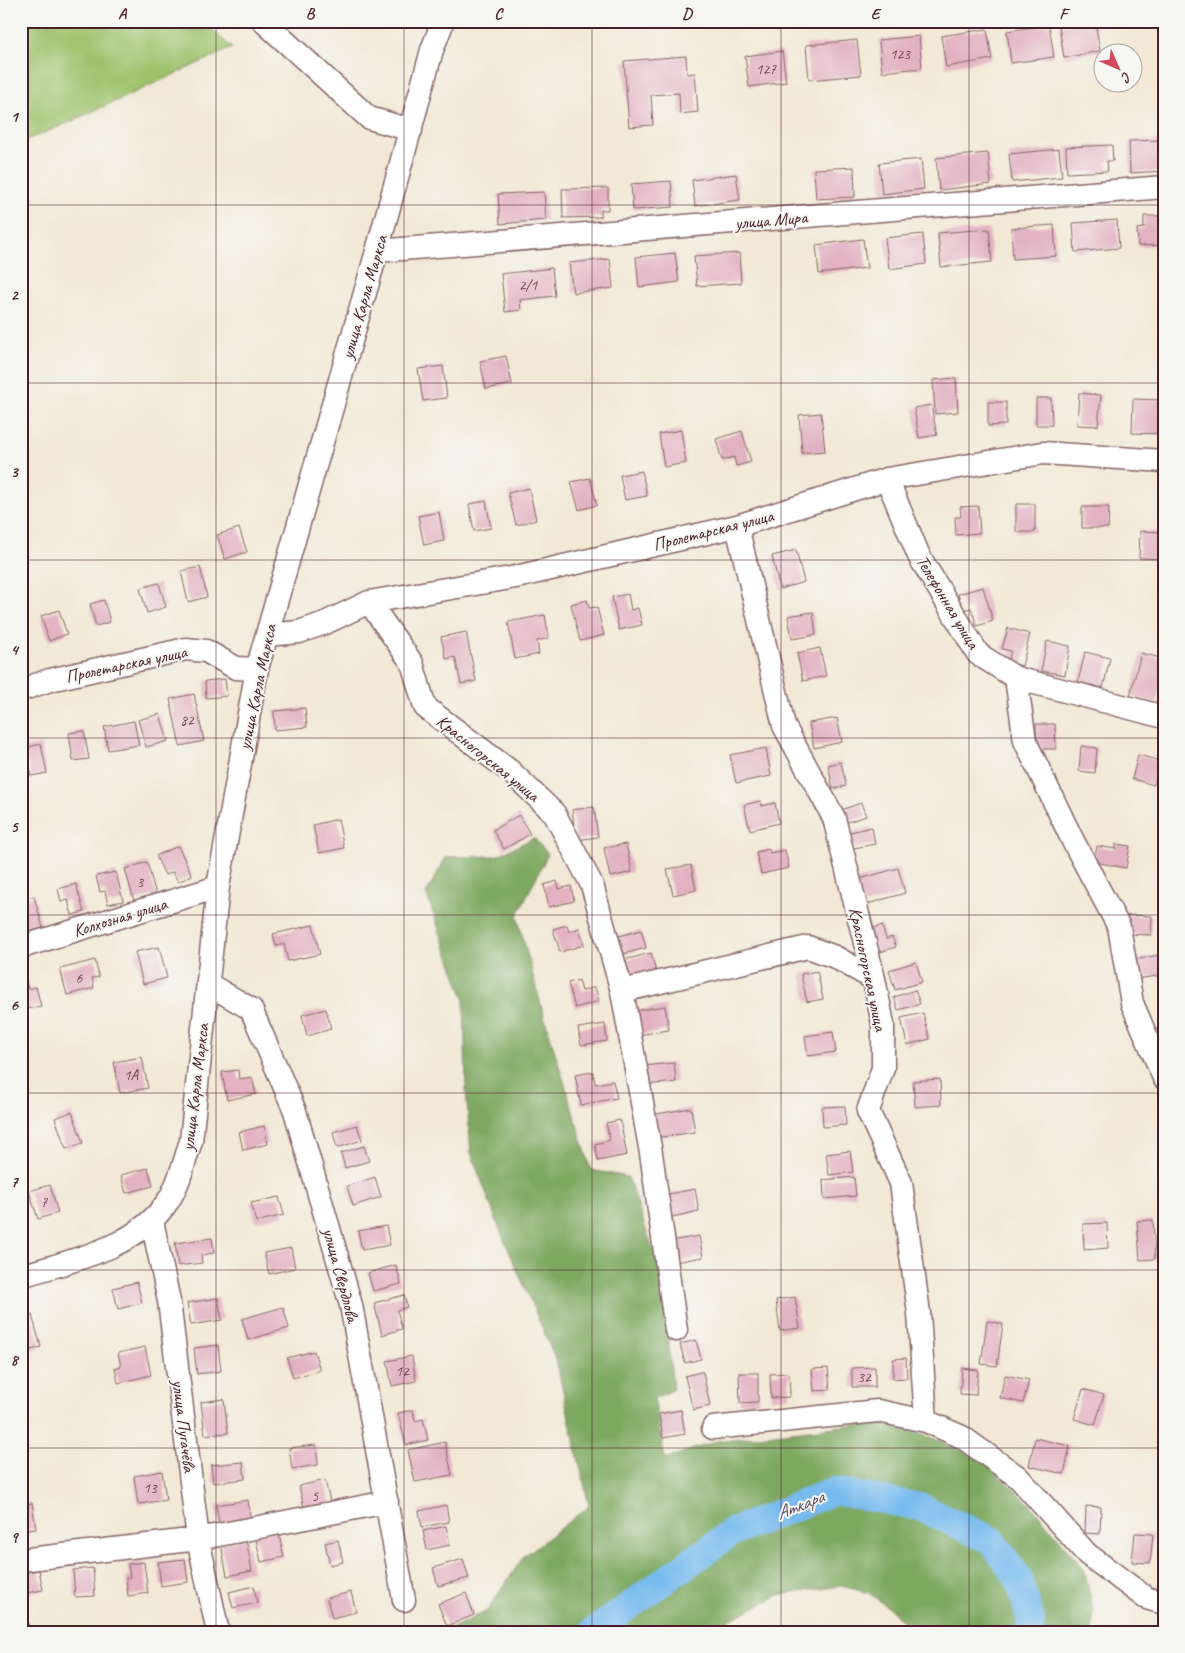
<svg xmlns="http://www.w3.org/2000/svg" width="1185" height="1653" font-family="Caveat,sans-serif">
  <style>
    .green { fill: #9ec26c; stroke: #74704c }
    .forest { fill: #7ea860; stroke: #646446 }
    .lines { fill: none; stroke-linecap: round; stroke-linejoin: round }
    .river { stroke: #78bbee; stroke-width: 28 }
    .building { fill: #e2b2c2 }
    .minor-casing { stroke: #856566; stroke-width: 25 }
    .minor { stroke: #fff; stroke-width: 22 }
    .grid { fill: none; stroke: #4a1f2b; stroke-width: 1; stroke-opacity: 0.55 }
    .labels { text-anchor: middle; dominant-baseline: central; stroke-width: 4; stroke-linejoin: round; paint-order: stroke }
    .number-label { font-size: 15px; fill: #704451 }
    .street-label { font-size: 18px; fill: #4a1f2b; stroke: #f6f6f2 }
    .water-label { font-size: 19px; font-style: italic; fill: #584e66; stroke: #f6f6f2 }
    .neatline { fill: none; stroke: #4a1f2b; stroke-width: 2 }
    .grid-label { font-size: 16px; text-anchor: middle; font-weight: bold; fill: #4a1f2b }
  </style>
  <rect width="100%" height="100%" fill="#f6f6f2"/>
  <filter id="ink" filterUnits="userSpaceOnUse"><feTurbulence type="fractalNoise" baseFrequency=".02" numOctaves="2"/><feDisplacementMap in="SourceGraphic" scale="10" xChannelSelector="R" yChannelSelector="G"/><feConvolveMatrix kernelMatrix="1 2 1 2 8 2 1 2 1" color-interpolation-filters="sRGB"/></filter>
  <filter id="wash" filterUnits="userSpaceOnUse"><feTurbulence type="fractalNoise" baseFrequency=".0096" numOctaves="4" result="noise"/><feDisplacementMap in="SourceGraphic" scale="20" xChannelSelector="R" yChannelSelector="G"/><feGaussianBlur stdDeviation="1.12" result="paint"/><feColorMatrix in="noise" values="0 0 0 0 0 0 0 0 0 0 0 0 0 0 0 0 0 1.4 0 .05"/><feComposite in="paint" operator="in"/></filter>
  <g filter="url(#wash)">
    <rect width="100%" height="100%" fill="#f2e8d5"/>
    <path class="green" d="M21,21H202L232,48L61,126L21,142Z"/>
    <path class="forest" d="M534,838L548,854L517,916L544,1016L591,1170L628,1177L662,1276L673,1390L654,1398L665,1459L716,1441L877,1422L933,1438L983,1461L1030,1504L1083,1568L1094,1610L1092,1632H911L892,1610L869,1593L841,1586L779,1595L720,1625L711,1632H444L487,1611L523,1557L589,1506L556,1360L502,1235L471,1153L466,1090L464,998L426,894L446,857L496,856Z"/>
    <g class="lines">
      <path class="river" d="M593,1632L732,1532L834,1491L920,1507L991,1540L1019,1579L1031,1622L1029,1632"/>
    </g>
    <g id="blocks">
      <path class="building" d="M1087,21H1095L1100,51L1064,58L1059,26Z
        M1049,25L1054,57L1011,63L1007,31Z
        M987,29L992,59L946,67L941,36Z
        M919,36L922,68L882,72L879,40Z
        M857,40L861,75L809,80L806,45Z
        M782,51L786,82L749,87L745,56Z
        M686,56L687,74L695,73L698,112L680,114L679,93L651,95L653,125L629,127L624,61Z
        M1164,140V171L1130,173L1129,141Z
        M1112,145L1113,161H1107L1108,171L1067,173L1066,147Z
        M1059,149L1062,177L1012,182L1009,154Z
        M988,153L991,184L939,190L936,158Z
        M921,159L924,189L882,194L879,163Z
        M854,167L855,197L816,199L814,169Z
        M736,174L740,200L695,206L692,180Z
        M671,181L673,207L633,210L631,184Z
        M608,188V210H601V217L563,218L562,189Z
        M544,192L546,220L500,224L498,194Z
        M1144,216H1164V245L1138,246L1137,229L1144,228Z
        M1117,220L1119,248L1075,252L1073,223Z
        M1054,225L1056,256L1013,259L1011,228Z
        M989,229L992,262L941,267L938,233Z
        M923,234L926,264L889,269L885,238Z
        M863,239L867,268L819,274L816,245Z
        M675,253L679,282L639,287L636,257Z
        M739,253L741,283L697,286L694,256Z
        M610,259L613,288L573,293L569,263Z
        M552,268L555,296L520,300L521,310L505,312L501,274Z
        M506,356L512,384L486,389L480,361Z
        M443,366L447,398L423,401L418,369Z
        M956,378L958,412L935,414L933,380Z
        M1079,393L1101,395L1098,426L1077,425Z
        M1036,398H1051L1052,425H1036Z
        M1133,399L1163,400L1162,434L1132,433Z
        M988,402H1006V425L988,426Z
        M931,405L937,435L919,438L914,408Z
        M821,413L825,451L802,453L799,415Z
        M681,430L686,463L664,467L659,434Z
        M742,431L751,462L736,466L734,457L722,460L716,439Z
        M642,471L647,496L625,500L620,475Z
        M590,478L597,505L579,510L571,482Z
        M529,488L536,520L516,525L508,493Z
        M486,501L491,528L474,531L469,504Z
        M1016,504H1035V532H1016Z
        M978,506L980,533L956,535L955,517H961L960,507Z
        M1082,507H1109L1108,528H1082Z
        M439,512L444,541L424,545L418,516Z
        M239,528L247,552L225,559L217,535Z
        M1140,531L1164,532V559L1139,558Z
        M796,550L804,582L780,589L772,556Z
        M200,567L207,597L188,602L181,571Z
        M159,583L166,607L147,613L140,588Z
        M983,587L993,621L977,626L971,608L963,610L958,594Z
        M628,594L631,610L638,608L642,625L619,630L612,597Z
        M104,600L110,622L96,626L90,604Z
        M587,600L589,608L597,607L604,635L580,641L571,604Z
        M59,610L67,634L49,641L41,616Z
        M813,612L816,635L792,639L788,616Z
        M545,615L549,638L537,641L539,654L515,659L508,622Z
        M1008,628L1030,634L1022,666L1008,662L1011,651L1002,649Z
        M466,632L476,681L461,684L455,657L446,659L441,637Z
        M1047,641L1070,646L1065,675L1041,671Z
        M820,648L826,676L803,681L797,653Z
        M1085,652L1110,658L1103,688L1078,682Z
        M1141,653L1164,659V675L1156,703L1130,696Z
        M225,679L227,696L206,698L205,681Z
        M194,694L204,741L180,746L170,699Z
        M305,708L307,727L275,730L274,711Z
        M160,714L168,741L146,747L138,720Z
        M837,718L842,742L814,748L809,723Z
        M134,721L139,745L108,750L104,727Z
        M1036,724H1055L1056,749H1036Z
        M84,731L89,759L73,761L69,733Z
        M41,744L47,773L31,776L25,748Z
        M1081,746L1097,748L1095,773L1079,771Z
        M766,748L771,776L736,783L730,755Z
        M1138,755L1161,761L1154,785L1132,779Z
        M841,762L846,786L833,789L828,765Z
        M760,801L762,806L775,803L779,823L750,830L744,805Z
        M861,803L866,816L845,823L841,810Z
        M594,807L598,837L576,840L572,810Z
        M519,815L530,834L504,849L493,830Z
        M338,819L344,848L319,853L313,825Z
        M872,827L875,844L849,849L846,833Z
        M626,844L632,872L610,877L604,848Z
        M1116,844L1130,846L1126,868L1094,862L1097,846L1116,849Z
        M178,846L192,875L178,882L173,872L165,875L156,856Z
        M769,849L770,853L785,850L789,868L761,874L756,852Z
        M147,862L156,895L134,901L125,869Z
        M691,865L696,890L673,895L667,869Z
        M898,868L905,893L864,905L856,880Z
        M116,872L123,901L108,904L105,891L100,892L96,876Z
        M557,881L559,889L571,886L574,901L549,907L544,885Z
        M76,884L84,912L72,915L68,900L61,902L58,889Z
        M34,896L43,928L25,933L21,922V900Z
        M1128,915L1152,916L1151,935L1127,934Z
        M313,925L320,954L288,961L284,944L276,946L273,934Z
        M567,925L569,932L579,928L584,945L560,952L553,929Z
        M882,925L886,939L892,937L896,947L874,954L866,931Z
        M641,930L646,948L624,954L619,936Z
        M159,947L167,978L143,984L135,952Z
        M651,953L657,976L630,983L624,960Z
        M1159,955L1163,975L1137,979L1133,960Z
        M95,960L99,977L92,978L94,988L67,995L60,969Z
        M916,962L922,982L895,990L889,970Z
        M817,971L823,999L807,1002L801,974Z
        M24,974L28,989L36,987L41,1006L21,1010V975Z
        M579,980L582,991L595,987L599,1001L575,1008L568,983Z
        M915,990L920,1004L898,1010L894,997Z
        M665,1006L669,1030L638,1035L634,1011Z
        M326,1009L331,1029L307,1036L302,1015Z
        M923,1013L930,1039L907,1045L901,1018Z
        M605,1024L607,1041L581,1045L578,1028Z
        M833,1032L836,1052L808,1056L805,1036Z
        M142,1057L148,1088L120,1093L114,1062Z
        M674,1063L676,1082L645,1085L643,1066Z
        M238,1070L239,1079L252,1077L256,1094L227,1100L222,1072Z
        M593,1072L595,1084L613,1081L617,1098L581,1105L575,1075Z
        M940,1079L941,1105L915,1107L913,1081Z
        M845,1106L846,1125L823,1127L822,1107Z
        M691,1108L695,1132L655,1138L651,1115Z
        M72,1112L83,1143L66,1149L55,1118Z
        M620,1120L627,1155L598,1161L595,1144L610,1140L606,1123Z
        M357,1125L362,1140L337,1148L333,1132Z
        M264,1126L268,1144L243,1150L239,1132Z
        M364,1146L369,1161L345,1168L341,1153Z
        M850,1151L853,1172L829,1175L826,1154Z
        M148,1168L153,1186L126,1193L121,1175Z
        M375,1177L381,1197L353,1206L347,1186Z
        M854,1177L856,1196L824,1199L823,1180Z
        M50,1185L58,1213L38,1219L29,1191Z
        M695,1189L699,1211L668,1218L663,1195Z
        M279,1197L284,1215L256,1222L251,1203Z
        M1153,1220L1155,1259L1140,1260L1137,1221Z
        M1107,1223L1108,1248L1084,1250L1083,1224Z
        M386,1226L390,1245L362,1250L358,1231Z
        M699,1236L703,1257L675,1262L671,1241Z
        M212,1238L214,1253L201,1255L202,1263L178,1266L175,1243Z
        M291,1248L295,1268L269,1274L264,1253Z
        M396,1265L401,1284L373,1291L368,1273Z
        M137,1282L142,1303L118,1309L113,1288Z
        M404,1295L407,1307L397,1310L402,1329L382,1335L374,1303Z
        M795,1297L800,1328L780,1331L776,1300Z
        M218,1298L222,1320L191,1325L187,1303Z
        M283,1307L289,1328L248,1340L242,1319Z
        M32,1315L41,1347L21,1353V1318Z
        M987,1321L1003,1324L997,1366L981,1364Z
        M696,1340L701,1359L685,1363L680,1344Z
        M218,1345L221,1371L197,1374L194,1348Z
        M145,1347L151,1375L118,1383L115,1368L121,1366L118,1353Z
        M314,1351L320,1370L293,1378L287,1358Z
        M412,1356L416,1381L392,1386L387,1361Z
        M906,1358L907,1378L893,1379V1359Z
        M875,1367V1387H852V1368Z
        M828,1368L830,1390L814,1391L812,1369Z
        M962,1368L978,1370L976,1395L960,1394Z
        M701,1372H703L710,1406L693,1410L685,1376Z
        M739,1373H758V1402L740,1403Z
        M789,1373L790,1397L771,1398L770,1374Z
        M1005,1375L1029,1380L1023,1403L1000,1398Z
        M1083,1389L1104,1395L1095,1425L1074,1419Z
        M224,1399L228,1433L205,1435L201,1402Z
        M413,1410L415,1421L423,1419L428,1440L406,1445L398,1413Z
        M681,1410L685,1434L663,1438L659,1414Z
        M1035,1438L1070,1446L1064,1474L1029,1466Z
        M445,1442L452,1475L415,1482L408,1450Z
        M316,1445L318,1465L292,1469L289,1448Z
        M243,1462L245,1479L213,1483L211,1465Z
        M162,1471L166,1500L138,1504L134,1476Z
        M325,1480L331,1506L305,1512L299,1486Z
        M248,1500L251,1522L220,1527L216,1505Z
        M32,1503L36,1529L21,1531V1505Z
        M446,1505L449,1522L422,1527L419,1511Z
        M1086,1506L1101,1507L1100,1534L1085,1533Z
        M446,1526L450,1545L427,1550L423,1531Z
        M278,1530L284,1557L261,1562L255,1535Z
        M1135,1533L1153,1534L1150,1563L1132,1562Z
        M246,1539L252,1571L227,1576L221,1544Z
        M338,1540L343,1562L330,1565L325,1543Z
        M185,1559L188,1582L161,1586L158,1562Z
        M463,1559L469,1578L438,1586L433,1568Z
        M144,1562L148,1593L128,1596L126,1578L130,1577L128,1564Z
        M93,1568L95,1596L75,1597L73,1570Z
        M39,1570L43,1590L21,1594V1573Z
        M254,1586L257,1603L233,1608L229,1592Z
        M351,1592L356,1612L332,1618L327,1598Z
        M466,1593L474,1615L447,1626L438,1604Z
        M28,1623L29,1632H21V1624Z"/>
    </g>
  </g>
  <g filter="url(#ink)">
    <use href="#blocks" fill-opacity="0" stroke="#856566" stroke-width="1"/>
    <g class="lines">
      <g class="minor-casing">
        <path id="minor" d="M263,21L369,118L411,130
          M377,251L1164,187
          M887,479L919,556L978,654L1016,678L1164,717
          M737,526L784,726L834,818L874,979L883,1024V1068L868,1111L901,1183L919,1313L926,1421
          M369,602L412,663L425,707L510,771L554,813L592,885L622,991L651,1153L676,1330
          M267,635L299,632L325,623L369,602L516,577L737,526L887,479L1043,453L1164,461
          M1016,678L1025,741L1073,841L1119,927L1132,1003L1164,1078
          M21,690L50,680L186,649L206,651L236,668L257,669
          M21,947L218,887
          M208,984L251,1009L295,1111L351,1305L404,1600
          M622,991L808,947L835,957L874,979
          M152,1221L169,1301L198,1539L218,1632
          M21,1276C72,1260 136,1249 168,1201C179,1185 185,1159 191,1141L218,887L257,669L377,251L432,50L443,21
          M713,1428L878,1411L926,1421L962,1437L1018,1477L1087,1554L1146,1598L1164,1603
          M21,1560L198,1539L387,1502"/>
      </g>
      <use href="#minor" class="minor"/>
    </g>
  </g>
  <path class="grid" d="M216,21V1632M404,21V1632M592,21V1632M781,21V1632M969,21V1632M21,205H1164M21,383H1164M21,560H1164M21,738H1164M21,915H1164M21,1093H1164M21,1270H1164M21,1448H1164"/>
  <g class="labels">
    <g class="number-label">
      <text x="900" y="54">123</text>
      <text x="766" y="69">127</text>
      <text x="528" y="285">2/1</text>
      <text x="187" y="720">82</text>
      <text x="140" y="882">3</text>
      <text x="79" y="978">6</text>
      <text x="131" y="1075">1А</text>
      <text x="44" y="1202">7</text>
      <text x="402" y="1371">12</text>
      <text x="864" y="1377">32</text>
      <text x="150" y="1488">13</text>
      <text x="315" y="1496">5</text>
    </g>
    <g class="street-label">
      <text transform="translate(771 220) rotate(-5)">улица Мира</text>
      <text transform="translate(364 297) rotate(-74)">улица Карла Маркса</text>
      <text transform="translate(713 530) rotate(-14)">Пролетарская улица</text>
      <text transform="translate(948 602) rotate(59)">Телефонная улица</text>
      <text transform="translate(126 664) rotate(-12)">Пролетарская улица</text>
      <text transform="translate(257 687) rotate(-78)">улица Карла Маркса</text>
      <text transform="translate(488 758) rotate(39)">Красногорская улица</text>
      <text transform="translate(120 917) rotate(-17)">Колхозная улица</text>
      <text transform="translate(868 969) rotate(78)">Красногорская улица</text>
      <text transform="translate(195 1087) rotate(-83)">улица Карла Маркса</text>
      <text transform="translate(341 1275) rotate(75)">улица Свердлова</text>
      <text transform="translate(184 1426) rotate(83)">улица Пугачёва</text>
    </g>
    <g class="water-label">
      <text transform="translate(800 1505) rotate(-22)">Аткара</text>
    </g>
  </g>
  <rect width="1185" height="1653" fill="none" stroke="#f6f6f2" stroke-width="55"/>
  <g transform="translate(1118 68) rotate(135)"><circle r="24" fill="#f6f6f2" stroke="#b1a0a2"/>
  <path d="M0-4L9 19L0 12L-9 19Z" fill="#d1495b"/>
  <text y="-8" font-size="14" font-weight="bold" text-anchor="middle" fill="#4a1f2b">С</text>
  </g>
  <rect x="28" y="28" width="1130" height="1598" class="neatline"/>
  <g class="grid-label">
    <text x="122" y="19">A</text>
    <text x="310" y="19">B</text>
    <text x="498" y="19">C</text>
    <text x="687" y="19">D</text>
    <text x="875" y="19">E</text>
    <text x="1063" y="19">F</text>
    <text x="14" y="122">1</text>
    <text x="14" y="300">2</text>
    <text x="14" y="477">3</text>
    <text x="14" y="655">4</text>
    <text x="14" y="832">5</text>
    <text x="14" y="1010">6</text>
    <text x="14" y="1187">7</text>
    <text x="14" y="1365">8</text>
    <text x="14" y="1542">9</text>
  </g>
</svg>
